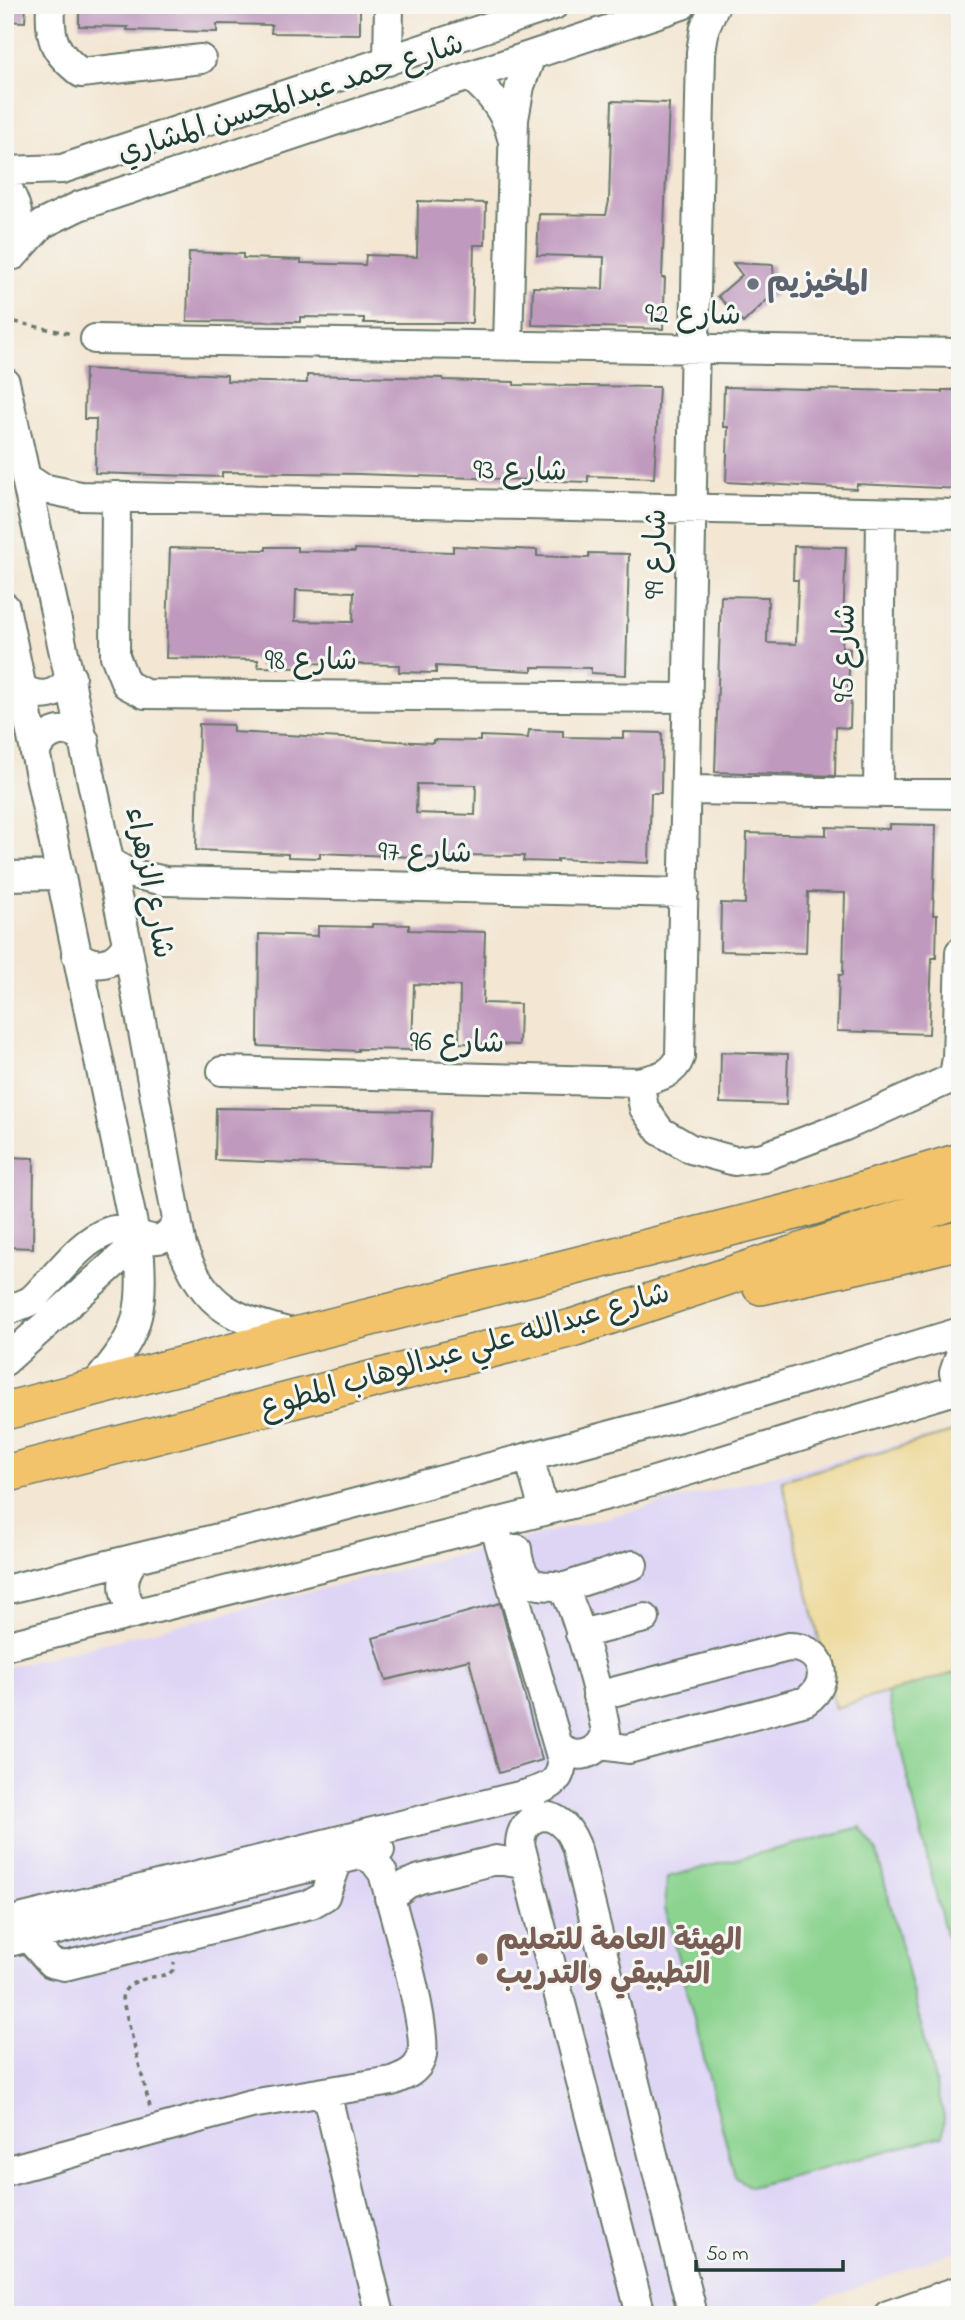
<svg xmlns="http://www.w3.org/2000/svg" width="965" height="2320" font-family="'Indie Flower','Playpen Sans Arabic',sans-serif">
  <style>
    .built { fill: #ded5f5 }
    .green { fill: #8bd38f; stroke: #558862; stroke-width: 2 }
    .sand { fill: #eeda9e; stroke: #868c69; stroke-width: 2 }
    .building { fill: #c09abe; fill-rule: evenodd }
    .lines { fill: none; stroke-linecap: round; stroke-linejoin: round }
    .minor-casing { stroke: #69786b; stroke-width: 32 }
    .major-casing { stroke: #69786b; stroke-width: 40 }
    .path { stroke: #69786b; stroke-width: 3.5; stroke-dasharray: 5 5; stroke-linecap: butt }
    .minor { stroke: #fff; stroke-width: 28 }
    .major { stroke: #f2c36a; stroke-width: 37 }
    .worship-dot { fill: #6b7280; stroke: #f6f6f2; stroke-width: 2.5 }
    .education-dot { fill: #8d6e63; stroke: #f6f6f2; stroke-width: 2.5 }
    .labels { text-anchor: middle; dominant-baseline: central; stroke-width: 6; stroke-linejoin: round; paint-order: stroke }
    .street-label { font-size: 30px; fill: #1f3d34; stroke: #f6f6f2 }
    .worship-label { font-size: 30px; font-weight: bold; fill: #5b616d; stroke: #f6f6f2; text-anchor: start }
    .education-label { font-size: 30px; font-weight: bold; fill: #785e54; stroke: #f6f6f2; text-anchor: start }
  </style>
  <rect width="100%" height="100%" fill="#f6f6f2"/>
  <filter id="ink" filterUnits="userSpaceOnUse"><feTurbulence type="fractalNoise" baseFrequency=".0143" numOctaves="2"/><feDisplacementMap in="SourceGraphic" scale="14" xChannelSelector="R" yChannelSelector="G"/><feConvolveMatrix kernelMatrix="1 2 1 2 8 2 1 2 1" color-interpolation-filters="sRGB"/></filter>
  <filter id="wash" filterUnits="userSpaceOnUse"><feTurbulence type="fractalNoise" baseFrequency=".00686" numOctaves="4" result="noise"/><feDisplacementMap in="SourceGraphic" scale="28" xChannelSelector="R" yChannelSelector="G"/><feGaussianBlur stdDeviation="1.57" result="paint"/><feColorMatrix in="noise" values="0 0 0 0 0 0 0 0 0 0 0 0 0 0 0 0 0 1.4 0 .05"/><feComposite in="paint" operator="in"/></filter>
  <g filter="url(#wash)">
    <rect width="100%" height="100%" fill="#f3e6d2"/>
    <path class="built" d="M960,1429V2249L782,2315H5V1668Z"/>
    <path class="green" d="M960,1671V1993L887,1693Z
      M861,1827L877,1852L944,2116L943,2136L750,2187L735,2177L665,1908L667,1877Z"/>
    <path class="sand" d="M960,1430V1671L835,1708L782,1480Z"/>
    <g id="blocks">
      <path class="building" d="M5,5H26L25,22L5,21Z
        M79,5H360V34L271,33L272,25L217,24V32L127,30L128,27L79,26Z
        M612,101L669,103L662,278H665L663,329L532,325L533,287L603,289L604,257L537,255L539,214L606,215L609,201Z
        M418,201L486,203L485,245H474L472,323H364V318L300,317V322L187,321L189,252L243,254V258L301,260V263L365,265L366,255L417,257Z
        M733,263L773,265L775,296L768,299L743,323L718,296L742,275Z
        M85,369L227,375V381L307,383V375L443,378V380L514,382V385L659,387L654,478L588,476V482L359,474L222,472V477L95,473L96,419H84Z
        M724,387L942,392V390H960V489L857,484L856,489L726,482L728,427H723Z
        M453,546L537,550V556L589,558V553L629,554L626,675L591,673V668L532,667V671L436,666V673L399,672V665L300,663V668L258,667V660L166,658L170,548L266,550V547H297V551L355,552V549L453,552ZM296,590L354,592L353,622L295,621Z
        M794,546L846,547L842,648L850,649L848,692H851L850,728L836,727L835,776L715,772L721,596L768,597L767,643L796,644L798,580H793Z
        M199,724L233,725V732L433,743V740L480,741V736L528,738L529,730L563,731V737L623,738V732L662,733L661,793H651L649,863L557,859V862L523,861L524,856L461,855V859L320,853V858L288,857V854L196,850ZM417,784L476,785L475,815L416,813Z
        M889,824L936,825L933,915H937L936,958H932L929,1034L837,1031L839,975H843L845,893L808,892L806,953L720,951L721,903L745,904L747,833L826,835V827L889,829Z
        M372,924L409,925V930L485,932L483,1003L520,1004L519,1045L459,1043L460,986L414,984L412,1050L358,1049V1051L258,1046L259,934L318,936V926L372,927Z
        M721,1052L788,1054L786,1105L720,1103Z
        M216,1108L432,1111L430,1168L215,1160Z
        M5,1157L34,1158L33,1248L5,1247Z
        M500,1603L542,1760L499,1773L469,1660L386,1680L373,1638Z"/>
    </g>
  </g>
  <g filter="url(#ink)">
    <use href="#blocks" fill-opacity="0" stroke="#69786b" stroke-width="2"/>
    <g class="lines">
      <g class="minor-casing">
        <path id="minor" d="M51,5C49,40 54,52 81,73L201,59
          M388,61L389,5
          M470,76C491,93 506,112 512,138
          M5,171L62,169L554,5
          M5,185C20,207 22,230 14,255
          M14,255L42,224L79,206L682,5
          M95,339L960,353
          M508,346L514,119L520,86L531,56
          M5,382L127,943L182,1247C208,1312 234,1318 299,1335
          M27,478L42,488L80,496L960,514
          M116,496L115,656L126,684L145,694L688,698
          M5,607L140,1258C144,1325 132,1340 91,1390
          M21,688C41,700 58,696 71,677
          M35,754C43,730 67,723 85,741
          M686,790L960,794
          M878,793L881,513
          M110,862L128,873L165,881L684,893
          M5,876L59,875
          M76,954C95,970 117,965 127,943
          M222,1071L639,1082C655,1078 674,1075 680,1057L701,52L705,27L715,5
          M639,1082L644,1108L660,1131L691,1149L735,1161L763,1157L845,1126L946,1081L954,1076L957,1058L960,952
          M5,1311C13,1308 23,1305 30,1301C36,1297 41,1290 46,1285C65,1266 81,1242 107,1232C135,1220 156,1261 177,1222
          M960,1355L954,1373L960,1394
          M5,1361L137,1243
          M529,1457L544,1511
          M517,1549C518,1563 524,1583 540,1585C548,1587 554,1584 562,1588L633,1565
          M136,1558C120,1575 120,1597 137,1613
          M5,1590L284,1522L683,1416L960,1332
          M580,1634L645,1618
          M5,1646L608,1495L958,1389
          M597,1696L788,1647C823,1646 834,1682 806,1701L628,1749L600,1745
          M558,1746C576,1762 599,1755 606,1733C602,1707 576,1604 562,1588
          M389,1898L407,1884L420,1879L496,1860L525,1864
          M5,1921L15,1920L527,1794C547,1788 562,1783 562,1760L494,1524
          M29,1938L51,1963L65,1966L311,1904L325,1896L338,1861
          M5,1943L380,1850
          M326,2092L380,2315
          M5,2171L251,2104L392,2081C404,2076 416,2072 421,2059C431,2033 392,1907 383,1873L374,1861L363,1855
          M641,2315L520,1844C521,1818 545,1807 564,1826C570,1831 573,1839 576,1846L693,2315
          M888,2315L960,2290"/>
      </g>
      <g class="major-casing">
        <path id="major" d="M761,1286L896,1256L960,1240
          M5,1411L299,1335L799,1210L960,1162
          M5,1474L572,1328L960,1199"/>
      </g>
      <path class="path" d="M5,320L72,334
        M150,2107L122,1998C126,1978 152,1978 169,1974L173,1970L174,1962"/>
      <use href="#minor" class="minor"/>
      <use href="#major" class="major"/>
    </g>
  </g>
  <circle class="worship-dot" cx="753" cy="284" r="7"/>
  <circle class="education-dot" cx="482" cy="1959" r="7"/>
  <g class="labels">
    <g class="street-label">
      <text transform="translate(291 100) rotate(-18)">شارع حمد عبدالمحسن المشاري</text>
      <text transform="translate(693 316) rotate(1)">شارع 92</text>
      <text transform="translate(520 472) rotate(1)">شارع 93</text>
      <text transform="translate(657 554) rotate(-89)">شارع 99</text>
      <text transform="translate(846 653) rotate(-89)">شارع 95</text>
      <text x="311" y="662">شارع 98</text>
      <text transform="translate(425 854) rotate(1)">شارع 97</text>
      <text transform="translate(148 883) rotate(79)">شارع الزهراء</text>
      <text transform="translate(457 1044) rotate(1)">شارع 96</text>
      <text transform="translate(465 1352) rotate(-16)">شارع عبدالله علي عبدالوهاب المطوع</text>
    </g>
    <g class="worship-label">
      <text x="767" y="284">المخيزيم</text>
    </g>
    <g class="education-label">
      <text x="496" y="1942">الهيئة العامة للتعليم<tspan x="496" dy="34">التطبيقي والتدريب</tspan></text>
    </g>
  </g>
  <rect width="965" height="2320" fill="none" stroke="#f6f6f2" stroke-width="28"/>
  <path d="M696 2260v10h147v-10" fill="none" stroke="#1f3d34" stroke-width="3.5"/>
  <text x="706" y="2260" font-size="21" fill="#1f3d34" stroke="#f6f6f2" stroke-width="5" paint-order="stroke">50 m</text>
</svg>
